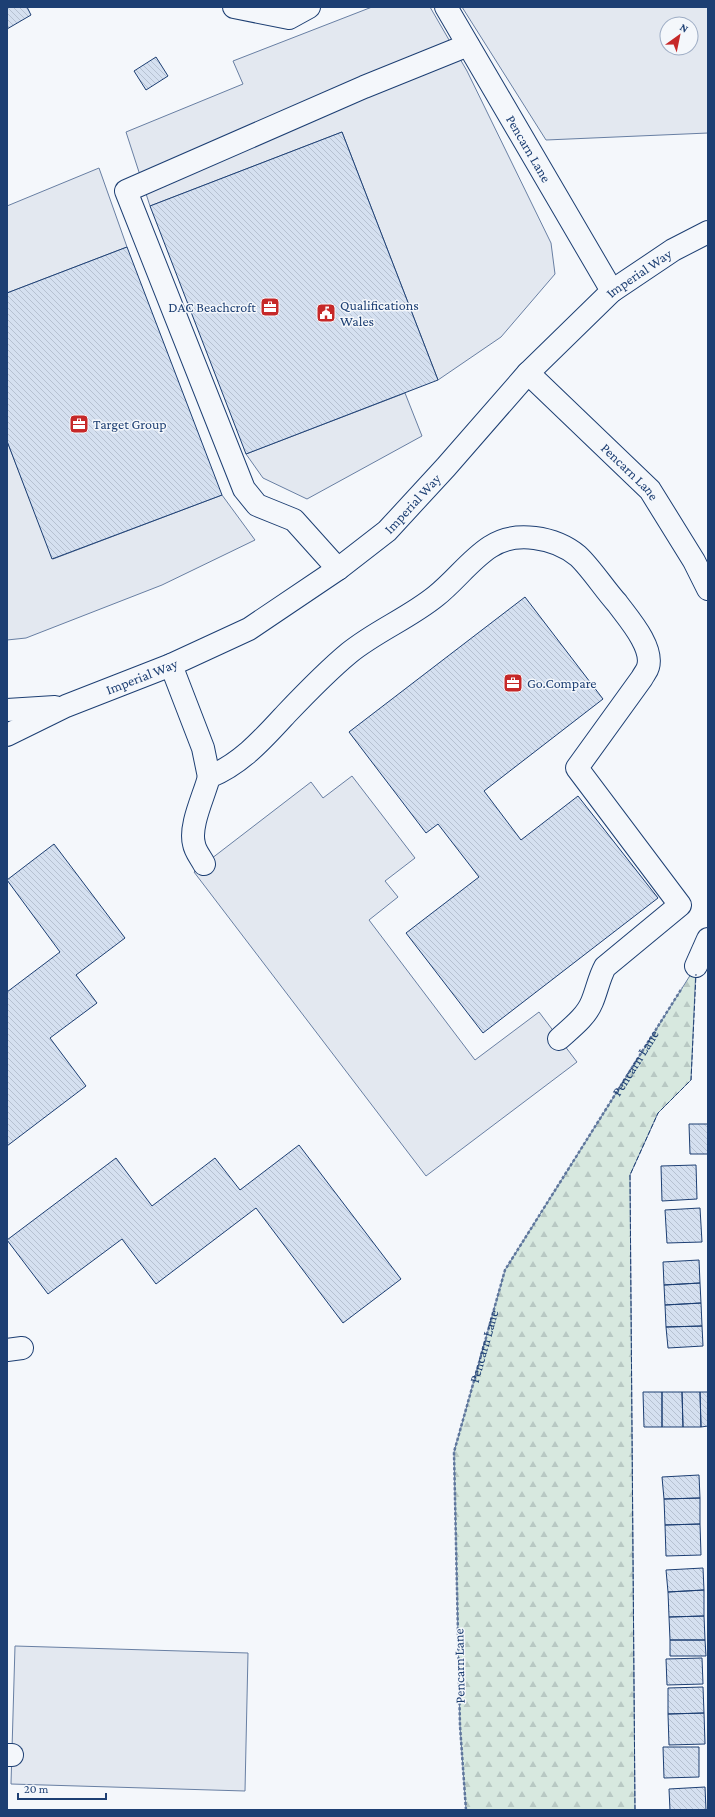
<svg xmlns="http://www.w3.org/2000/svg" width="715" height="1817" font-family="'Crimson Pro',serif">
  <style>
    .forest { fill: url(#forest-firs); stroke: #687fa3 }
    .parking { fill: #e3e8f0; stroke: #687fa3; fill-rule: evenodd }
    .building { fill: url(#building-back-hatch); stroke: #1d3f73 }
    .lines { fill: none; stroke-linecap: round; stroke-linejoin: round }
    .minor-casing { stroke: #1d3f73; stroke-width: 24 }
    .path { stroke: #5e769c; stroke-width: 2.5; stroke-dasharray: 3 2; stroke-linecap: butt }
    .minor { stroke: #f4f7fb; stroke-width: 22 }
    .fence { stroke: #1d3f73; stroke-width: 1; stroke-dasharray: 5 2; stroke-linecap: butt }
    .labels { text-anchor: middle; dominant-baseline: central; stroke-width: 3; stroke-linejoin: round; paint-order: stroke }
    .street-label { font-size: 14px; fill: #1d3f73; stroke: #f4f7fb }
    .poi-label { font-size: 14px; fill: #1d3f73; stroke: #f4f7fb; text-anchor: start }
  </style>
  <defs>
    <pattern id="forest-firs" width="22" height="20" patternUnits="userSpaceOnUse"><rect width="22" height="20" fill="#d7e8df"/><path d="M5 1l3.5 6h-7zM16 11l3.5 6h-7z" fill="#b8c8c3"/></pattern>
    <pattern id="building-back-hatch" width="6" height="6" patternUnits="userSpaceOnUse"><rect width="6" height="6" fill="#d5e0f0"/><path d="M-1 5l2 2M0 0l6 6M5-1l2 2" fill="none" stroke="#b6c1d1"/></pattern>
  </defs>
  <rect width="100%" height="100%" fill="#f4f7fb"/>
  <path class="forest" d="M696,966L691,1080L658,1113L630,1175L635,1810H466L460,1726L454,1452L505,1270Z"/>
  <path class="parking" d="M372,7H430L467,71L551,243L555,274L501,337L438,380L342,132L150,206L126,132L243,84L233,61Z
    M462,7H708V133L546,140ZM667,24H691V48H667Z
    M99,168L127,247L7,293V206Z
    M405,393L422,436L307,499L263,478L246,454Z
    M7,441L53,559L222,495L255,540L162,585L26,638L7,640Z
    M352,776L415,858L385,881L398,897L369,920L475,1060L539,1012L577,1062L426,1176L194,872L311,782L323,798Z
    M15,1646L248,1653L245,1791L11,1784Z"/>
  <path class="building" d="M7,7H27L31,15L7,29Z
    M156,57L168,76L146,90L134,71Z
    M342,132L438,380L246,454L150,206Z
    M127,247L222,495L52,559L7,441V293Z
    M525,597L603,699L484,791L521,840L578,796L658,898L483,1033L406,933L479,877L438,824L426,833L349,732Z
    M54,844L125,938L76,975L97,1003L50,1038L86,1086L7,1146V992L60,952L7,880Z
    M689,1124H708V1154H690Z
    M299,1145L401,1279L343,1323L256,1208L156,1284L122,1239L48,1294L7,1240L116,1158L152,1206L215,1158L240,1190Z
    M696,1165L697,1199L662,1201L661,1166Z
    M700,1208L702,1242L667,1243L665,1210Z
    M699,1260L700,1283L664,1285L663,1262Z
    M700,1283L701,1303L665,1305L664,1285Z
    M701,1303L702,1326L666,1327L665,1305Z
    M702,1326L703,1346L668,1348L666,1327Z
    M643,1392H662V1427H644Z
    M662,1392H682L683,1427H662Z
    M682,1392H700L701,1427H683Z
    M700,1392H708V1426L701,1427Z
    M699,1475L700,1498L664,1499L662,1477Z
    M700,1498V1524L665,1525L664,1499Z
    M700,1524L701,1555L666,1556L665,1525Z
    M703,1568L704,1590L668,1592L666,1570Z
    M704,1590V1616L669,1617L668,1592Z
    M704,1616L705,1640H670L669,1617Z
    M670,1640H705L706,1656H670Z
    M702,1658L703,1684L667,1685L666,1659Z
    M703,1687L704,1713L668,1714V1688Z
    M704,1713L705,1744L669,1745L668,1714Z
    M663,1747H699V1777L664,1778Z
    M705,1787L706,1810H670L669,1789Z"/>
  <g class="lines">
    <g class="minor-casing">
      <g id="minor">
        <path d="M234,7L289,18L309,7"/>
        <path id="s2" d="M446,7L612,291"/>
        <path id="s3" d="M528,373L650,490L694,561L708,589"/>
        <path d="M338,569L294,520L257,505L244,489L126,191L364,87L468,45"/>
        <path d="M171,665L203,748L209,777"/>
        <path d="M7,710L55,707"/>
        <path id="s4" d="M7,735L66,706L171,665L249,629L338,569L387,531L446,467L528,373L612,291L673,250L708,232"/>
        <path d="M204,864C201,858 195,851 194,844C189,826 204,796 209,777C241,764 263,739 286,714C306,693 326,672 349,653C376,631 409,618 436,596C455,581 470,560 490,547C515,530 555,537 578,556C591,568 605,590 617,603C628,618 654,647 648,667C647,671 644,674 642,678L577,768L680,905L605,967C599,978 597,990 592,1002C586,1017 571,1028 559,1039"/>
        <path d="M696,966L708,939"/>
        <path d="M7,1350L22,1348"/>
        <path d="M7,1755H12"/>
      </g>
    </g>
    <path class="path" id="s1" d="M466,1810L460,1726L454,1452L505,1270L682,988"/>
    <use href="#minor" class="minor"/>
    <path class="fence" d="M635,1810L630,1175L658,1113L691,1080L696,974"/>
  </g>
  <defs>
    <g id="office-square" transform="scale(1)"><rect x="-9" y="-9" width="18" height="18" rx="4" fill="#c62828" stroke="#f4f7fb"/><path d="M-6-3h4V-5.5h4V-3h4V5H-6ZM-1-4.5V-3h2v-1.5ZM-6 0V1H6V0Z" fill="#fff"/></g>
    <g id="civic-square" transform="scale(1)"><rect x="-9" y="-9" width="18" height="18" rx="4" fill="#c62828" stroke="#f4f7fb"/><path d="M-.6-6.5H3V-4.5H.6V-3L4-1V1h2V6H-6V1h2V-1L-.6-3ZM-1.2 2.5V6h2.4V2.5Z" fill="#fff"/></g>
  </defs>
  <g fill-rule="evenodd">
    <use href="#office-square" x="270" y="307"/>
    <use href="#civic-square" x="326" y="313"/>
    <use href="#office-square" x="79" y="424"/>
    <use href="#office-square" x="513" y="683"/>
  </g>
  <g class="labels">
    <g class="street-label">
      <text stroke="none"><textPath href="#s2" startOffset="164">Pencarn Lane</textPath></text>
      <text stroke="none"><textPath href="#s4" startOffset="795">Imperial Way</textPath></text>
      <text stroke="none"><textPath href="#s3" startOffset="142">Pencarn Lane</textPath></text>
      <text stroke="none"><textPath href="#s4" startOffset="471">Imperial Way</textPath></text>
      <text stroke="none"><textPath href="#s4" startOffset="147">Imperial Way</textPath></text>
      <text stroke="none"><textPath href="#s1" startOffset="792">Pencarn Lane</textPath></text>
      <text stroke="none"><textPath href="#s1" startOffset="468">Pencarn Lane</textPath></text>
      <text transform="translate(459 1666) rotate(-91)">Pencarn Lane</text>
    </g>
    <g class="poi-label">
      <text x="340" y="305">Qualifications<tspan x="340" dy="16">Wales</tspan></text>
      <text x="256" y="307" text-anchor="end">DAC Beachcroft</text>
      <text x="93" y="424">Target Group</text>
      <text x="527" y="683">Go.Compare</text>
    </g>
  </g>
  <rect width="715" height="1817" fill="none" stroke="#1d3f73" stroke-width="16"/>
  <g transform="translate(679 36) rotate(33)"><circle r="19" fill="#f4f7fb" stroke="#9eadc5"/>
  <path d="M0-3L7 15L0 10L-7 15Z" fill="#c62828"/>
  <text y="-6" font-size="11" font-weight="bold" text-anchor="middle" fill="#1d3f73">N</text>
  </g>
  <path d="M18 1793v6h88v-6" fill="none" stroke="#1d3f73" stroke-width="2"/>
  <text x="24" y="1793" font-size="12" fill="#1d3f73" stroke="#f4f7fb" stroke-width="3" paint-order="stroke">20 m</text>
</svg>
